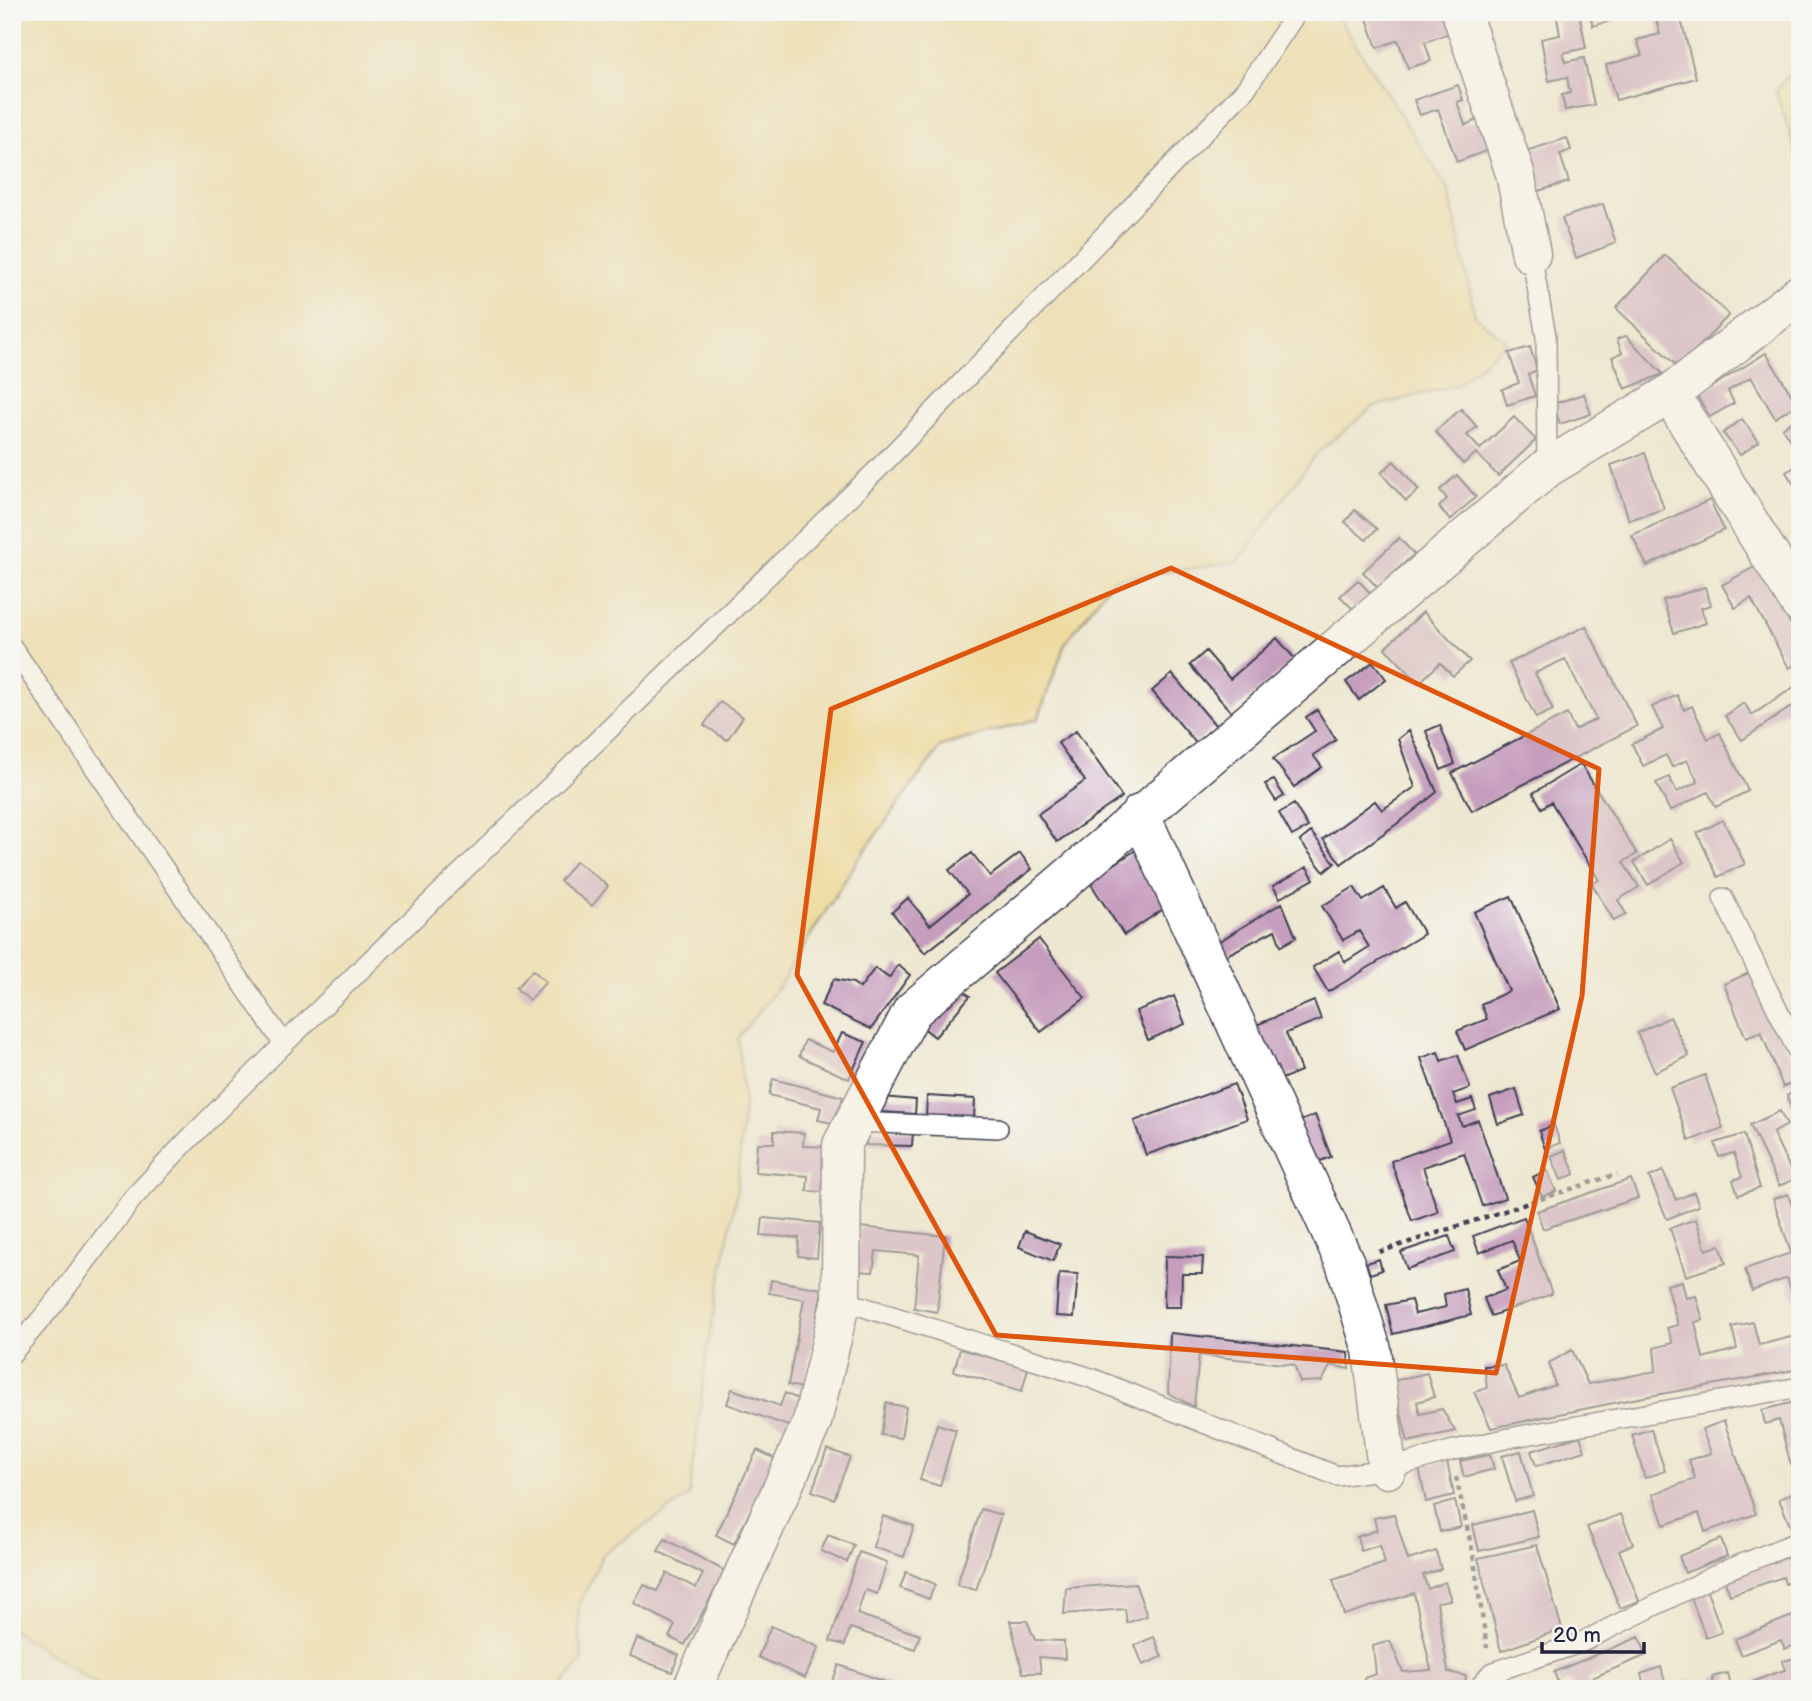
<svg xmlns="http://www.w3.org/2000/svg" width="1812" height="1701" font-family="'Balsamiq Sans',sans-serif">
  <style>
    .sand { fill: #eeda9e; stroke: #887e6c; stroke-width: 2 }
    .building { fill: #c69ebd }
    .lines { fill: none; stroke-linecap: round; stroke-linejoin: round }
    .service-casing { stroke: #414052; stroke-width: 22 }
    .minor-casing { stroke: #414052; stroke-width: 41 }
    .path { stroke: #414052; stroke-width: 4.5; stroke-dasharray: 5 5; stroke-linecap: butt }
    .service { stroke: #fff; stroke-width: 19 }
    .minor { stroke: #fff; stroke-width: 38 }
    .marked { fill: none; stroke: #de560e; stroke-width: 5; stroke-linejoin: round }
  </style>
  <rect width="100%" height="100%" fill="#f6f6f2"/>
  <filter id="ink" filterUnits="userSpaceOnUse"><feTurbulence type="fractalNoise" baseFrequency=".0143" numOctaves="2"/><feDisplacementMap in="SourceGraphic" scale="14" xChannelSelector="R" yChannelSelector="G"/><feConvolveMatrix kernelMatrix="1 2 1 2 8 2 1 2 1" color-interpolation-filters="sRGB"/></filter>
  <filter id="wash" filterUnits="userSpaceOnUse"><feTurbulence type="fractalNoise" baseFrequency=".00686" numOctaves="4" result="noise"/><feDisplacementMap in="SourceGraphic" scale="28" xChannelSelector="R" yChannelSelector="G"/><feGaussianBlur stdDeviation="1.57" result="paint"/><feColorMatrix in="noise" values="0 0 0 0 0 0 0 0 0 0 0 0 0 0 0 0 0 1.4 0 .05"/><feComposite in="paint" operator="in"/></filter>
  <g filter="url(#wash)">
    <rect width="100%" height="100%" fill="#eee8d2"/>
    <path class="sand" d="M12,12H1335L1449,191L1475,316L1507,342L1456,385L1373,407L1316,454L1238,562L1113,579L1065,644L1038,719L941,746L857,861L779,986L738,1038L744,1102L737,1191L707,1350L689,1496L603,1554L578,1607L582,1661L558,1689H104L12,1630Z
      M1800,59V164L1776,92Z"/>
    <g id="blocks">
      <path class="building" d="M1365,12H1449L1455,31L1425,42L1431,61L1408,68L1398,40L1377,48Z
        M1556,12H1579L1586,48L1563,53L1565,62L1584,58L1594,105L1565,110L1562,95L1570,93L1567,77L1549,81L1541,39L1560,35Z
        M1589,12H1614L1616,19L1593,26Z
        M1654,12H1679L1696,78L1616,100L1606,65L1642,55L1637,40L1660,34Z
        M1458,85L1463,100L1457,102L1465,125L1480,119L1491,149L1457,162L1438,109L1420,115L1414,100Z
        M1567,138L1571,150L1560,154L1569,182L1535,192L1523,152Z
        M1603,204L1616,243L1576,258L1562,218Z
        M1665,255L1729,315L1679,368L1616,308Z
        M1626,336L1663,374L1625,389L1612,357L1622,353L1617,339Z
        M1530,347L1537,370L1528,374L1535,396L1507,405L1502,389L1519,383L1509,353Z
        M1766,353L1797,404L1775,418L1751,377L1728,391L1734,403L1710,417L1697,396Z
        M1584,394L1591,414L1560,424L1553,404Z
        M1461,409L1477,427L1467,435L1480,449L1514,417L1536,440L1498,476L1476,453L1463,464L1435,431Z
        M1742,419L1759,442L1740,455L1723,433Z
        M1796,419L1800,424V442L1794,446L1782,428Z
        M1645,453L1664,509L1629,520L1611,465Z
        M1394,461L1419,490L1406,501L1381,473Z
        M1800,464V494L1786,472Z
        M1457,475L1476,497L1450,520L1439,507L1447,499L1440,490Z
        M1710,500L1724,530L1647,566L1632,535Z
        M1355,510L1377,529L1366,540L1345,522Z
        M1399,538L1414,554L1378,588L1363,572Z
        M1756,566L1800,640V662L1789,668L1751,598L1735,608L1722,585Z
        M1358,580L1371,594L1354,610L1340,596Z
        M1705,587L1711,605L1701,608L1706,623L1674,633L1663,600Z
        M1423,612L1470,661L1453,676L1440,663L1419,683L1385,648Z
        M1586,626L1637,726L1472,811L1452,773L1567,714L1575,730L1596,719L1565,659L1535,673L1553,710L1536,718L1509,663Z
        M1277,638L1295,659L1232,713L1190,665L1206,651L1230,679Z
        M1373,662L1386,679L1359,700L1346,682Z
        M1172,674L1216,726L1196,743L1152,691Z
        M1800,683V720L1791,707L1742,740L1725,716L1744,703L1752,715Z
        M1677,695L1684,710L1692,706L1708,739L1720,733L1748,791L1716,807L1708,792L1670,811L1656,783L1669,777L1677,792L1698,782L1687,760L1672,767L1666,755L1643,766L1632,744L1663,729L1652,707Z
        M720,702L743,717L727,740L704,725Z
        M1317,710L1336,740L1313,755L1322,767L1294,787L1273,759L1315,731L1306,717Z
        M1440,725L1455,764L1441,770L1426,731Z
        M1409,730L1437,792L1405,818L1341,864L1323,839L1375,801L1382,810L1415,787L1398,739Z
        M1076,731L1122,797L1057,842L1038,814L1085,781L1058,743Z
        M1581,764L1637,854L1623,862L1639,887L1618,900L1626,914L1614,921L1592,884L1599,880L1551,802L1542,808L1533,793Z
        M1274,780L1284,796L1276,801L1265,784Z
        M1294,804L1308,827L1292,836L1279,813Z
        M1723,820L1745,864L1718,877L1697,833Z
        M1311,832L1335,863L1324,872L1300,841Z
        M1670,839L1684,862L1648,885L1634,862Z
        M1136,850L1171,904L1124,935L1089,881Z
        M972,853L990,876L1020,853L1032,869L925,953L892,912L908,898L930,925L968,894L949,870Z
        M576,861L608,886L592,906L560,881Z
        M1307,867L1314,879L1280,898L1273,886Z
        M1354,887L1363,901L1384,888L1396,908L1405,902L1424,934L1328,992L1313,967L1339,951L1345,962L1369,947L1359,931L1343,940L1322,906Z
        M1511,896L1560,1009L1465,1050L1457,1031L1487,1019L1481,1004L1509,991L1474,912Z
        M1282,903L1296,937L1281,946L1275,930L1223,957L1218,942Z
        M1039,939L1085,998L1041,1032L995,973Z
        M898,965L910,975L871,1029L821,1005L834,979L853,983L860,988L875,968L889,978Z
        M533,970L546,982L529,1000L516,988Z
        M1751,972L1800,1078L1783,1087L1761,1032L1746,1038L1724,984Z
        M955,985L970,996L935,1037L921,1026Z
        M1174,996L1185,1024L1148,1040L1136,1011Z
        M1314,1001L1321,1019L1286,1033L1301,1071L1277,1081L1254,1026Z
        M1670,1017L1689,1056L1655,1072L1637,1033Z
        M842,1033L866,1042L849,1079L799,1056L805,1040L833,1052Z
        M1438,1052L1441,1061L1458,1055L1470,1088L1453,1094L1457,1104L1472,1099L1476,1110L1458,1116L1462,1126L1478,1120L1505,1198L1482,1206L1464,1153L1423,1167L1438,1212L1412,1221L1391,1161L1450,1140L1421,1058Z
        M1705,1075L1723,1128L1689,1141L1670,1088Z
        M773,1079L843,1097L836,1124L818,1120L821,1108L769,1095Z
        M1234,1084L1247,1119L1146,1155L1134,1121Z
        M1516,1089L1524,1115L1498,1124L1490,1098Z
        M1800,1090V1115L1794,1117L1787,1095Z
        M927,1096L975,1099L974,1119L926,1117Z
        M882,1097L916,1100L915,1114L881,1112Z
        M1780,1111L1787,1125L1773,1133L1795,1179L1779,1186L1750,1125Z
        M1315,1115L1331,1157L1312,1164L1296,1123Z
        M1554,1125L1560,1143L1545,1149L1539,1131Z
        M866,1130L913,1131L912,1146L866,1145Z
        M774,1131L804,1133L803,1146L828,1147L825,1192L807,1191L808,1176L755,1172L757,1143H774Z
        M1744,1134L1760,1188L1738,1195L1733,1180L1742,1177L1734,1153L1719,1157L1715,1143Z
        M1565,1150L1575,1174L1561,1180L1551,1156Z
        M1547,1170L1556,1191L1542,1197L1533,1177Z
        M1663,1171L1676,1200L1694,1192L1699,1206L1667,1219L1649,1177Z
        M1631,1179L1638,1198L1543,1229L1537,1211Z
        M1788,1194L1797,1220L1800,1219V1300L1795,1302L1787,1278L1752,1291L1745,1269L1791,1253L1773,1199Z
        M1524,1217L1552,1294L1491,1316L1484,1298L1506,1290L1498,1270L1520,1261L1512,1240L1479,1253L1473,1236Z
        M763,1218L820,1223L817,1258L798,1256L799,1238L761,1235Z
        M1696,1219L1706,1250L1720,1245L1726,1263L1686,1276L1670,1228Z
        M860,1227L945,1236L937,1312L914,1308L919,1255L876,1251L873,1272L856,1271Z
        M1025,1231L1060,1244L1053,1261L1019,1247Z
        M1449,1236L1455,1252L1407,1269L1401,1252Z
        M1165,1256L1203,1257L1202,1274H1182L1181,1307H1164Z
        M1379,1259L1382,1270L1370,1274L1366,1263Z
        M1059,1273L1078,1274L1074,1317L1056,1316Z
        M771,1280L822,1289L804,1388L788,1385L804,1299L769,1293Z
        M1682,1281L1686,1298L1696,1296L1703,1320L1695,1322L1703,1358L1737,1349L1732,1327L1753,1322L1759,1345L1795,1336L1800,1353V1369L1633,1399L1491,1428L1474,1392L1487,1388L1484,1366L1504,1365L1519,1398L1555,1385L1549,1363L1572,1350L1588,1384L1656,1371L1654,1348L1673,1343L1667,1328L1678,1325L1667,1285Z
        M1465,1289L1471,1315L1393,1334L1386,1305L1411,1300L1415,1314L1446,1307L1444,1294Z
        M1170,1333L1348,1352L1349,1369L1331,1365L1322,1381L1300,1382L1294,1365L1199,1355L1194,1407L1168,1393Z
        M960,1349L1028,1368L1022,1391L954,1371Z
        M1427,1373L1434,1397L1417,1402L1420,1414L1442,1409L1455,1431L1408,1442L1393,1381Z
        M732,1389L780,1406L785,1393L800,1400L791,1427L727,1404Z
        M1795,1402L1800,1422V1461L1791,1465L1779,1420L1765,1424L1762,1410Z
        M886,1403L906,1407L901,1438L881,1435Z
        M1724,1421L1756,1514L1705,1532L1699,1513L1664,1525L1653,1494L1695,1479L1689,1460L1711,1453L1702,1429Z
        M937,1424L956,1430L940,1486L920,1480Z
        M1651,1429L1665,1471L1645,1478L1632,1435Z
        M1580,1436L1585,1451L1536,1466L1531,1451Z
        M827,1449L850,1457L834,1499L812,1491Z
        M757,1450L776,1459L734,1544L716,1535Z
        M1521,1451L1533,1496L1515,1501L1502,1456Z
        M1490,1455L1494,1469L1464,1477L1460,1461Z
        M1447,1461L1454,1495L1426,1502L1419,1467Z
        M1800,1489V1524L1791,1528L1779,1499Z
        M1455,1501L1461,1527L1440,1532L1434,1506Z
        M981,1509L1001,1515L976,1590L957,1585Z
        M1532,1510L1539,1537L1479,1551L1473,1525Z
        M1394,1514L1408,1560L1436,1551L1441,1569L1423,1575L1428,1589L1445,1582L1451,1600L1437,1602L1448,1672L1466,1676L1464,1689H1365L1364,1678L1376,1674L1373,1646L1390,1641L1403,1672L1431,1670L1414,1593L1344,1615L1333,1580L1385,1563L1380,1545L1361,1551L1357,1537L1377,1530L1374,1518Z
        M1621,1514L1633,1544L1619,1550L1639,1601L1620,1608L1587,1527Z
        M883,1516L914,1526L904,1557L873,1547Z
        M828,1535L854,1545L847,1562L821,1551Z
        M665,1539L725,1571L685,1645L669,1637L675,1625L634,1603L644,1585L657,1591L667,1573L696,1588L703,1574L658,1551Z
        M1721,1539L1727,1556L1685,1573L1679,1556Z
        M1537,1545L1562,1629L1501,1651L1478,1558Z
        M859,1552L887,1562L877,1594L865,1590L857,1614L920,1635L915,1649L850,1628L845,1645L830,1641Z
        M1800,1553V1578L1785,1584L1783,1577L1730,1595L1724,1579Z
        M906,1572L935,1584L929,1599L900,1588Z
        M1135,1583L1147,1616L1127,1623L1125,1609L1064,1614L1066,1588Z
        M1706,1589L1722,1632L1706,1638L1690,1595Z
        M1792,1616L1800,1635V1643L1785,1649L1781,1640L1741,1655L1735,1639Z
        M1010,1621H1027L1035,1640L1064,1641L1065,1659L1039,1657L1041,1673H1023Z
        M771,1626L819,1647L805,1678L758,1657Z
        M1154,1637L1162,1657L1143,1665L1135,1645Z
        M1639,1637L1647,1655L1587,1680L1590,1689H1573L1570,1681L1559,1685L1554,1672Z
        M637,1638L679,1655L672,1672L630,1656Z
        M1800,1657V1689H1736L1772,1674L1785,1670L1782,1661Z
        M839,1665L902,1688V1689H842L831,1685Z
        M1661,1667L1666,1686L1684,1681L1686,1689H1645L1641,1674Z
        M1727,1673L1731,1689H1715L1712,1677Z"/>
    </g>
  </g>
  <g filter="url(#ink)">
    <use href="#blocks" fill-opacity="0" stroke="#414052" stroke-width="2"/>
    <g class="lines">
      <g class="service-casing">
        <path id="service" d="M1531,254L1546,336L1547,468
          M12,647L284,1044
          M1723,898L1800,1056
          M855,1122L998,1128
          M841,1300L1091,1378L1337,1476L1387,1469L1450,1451L1514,1437L1800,1387
          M12,1353L54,1304L133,1198L185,1143L284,1044L878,469L1245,90L1297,12
          M1478,1689L1491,1673L1580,1643L1724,1571L1800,1541"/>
      </g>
      <g class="minor-casing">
        <path id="minor" d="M1461,12L1515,173L1531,254
          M1670,394L1800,604
          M1140,814L1345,1263L1372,1350L1387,1469
          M692,1689L812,1422L841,1300L842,1145L912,1011L1547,468L1670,394L1800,294"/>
      </g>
      <path class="path" d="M1379,1252L1617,1174
        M1456,1477L1473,1554L1487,1648"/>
      <use href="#service" class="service"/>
      <use href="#minor" class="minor"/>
    </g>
  </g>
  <path d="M0 0H1812V1701H0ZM1171,568L1599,769L1582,996L1496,1373L996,1335L797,975L831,709Z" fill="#eee8d2" fill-opacity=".55" fill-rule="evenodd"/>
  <path class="marked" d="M1171,568L1599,769L1582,996L1496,1373L996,1335L797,975L831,709Z"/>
  <rect width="1812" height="1701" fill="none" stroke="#f6f6f2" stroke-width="42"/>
  <path d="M1542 1642v10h102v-10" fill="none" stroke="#22223b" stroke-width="3.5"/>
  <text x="1553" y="1642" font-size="21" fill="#22223b" stroke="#f6f6f2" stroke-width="5" paint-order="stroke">20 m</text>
</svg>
